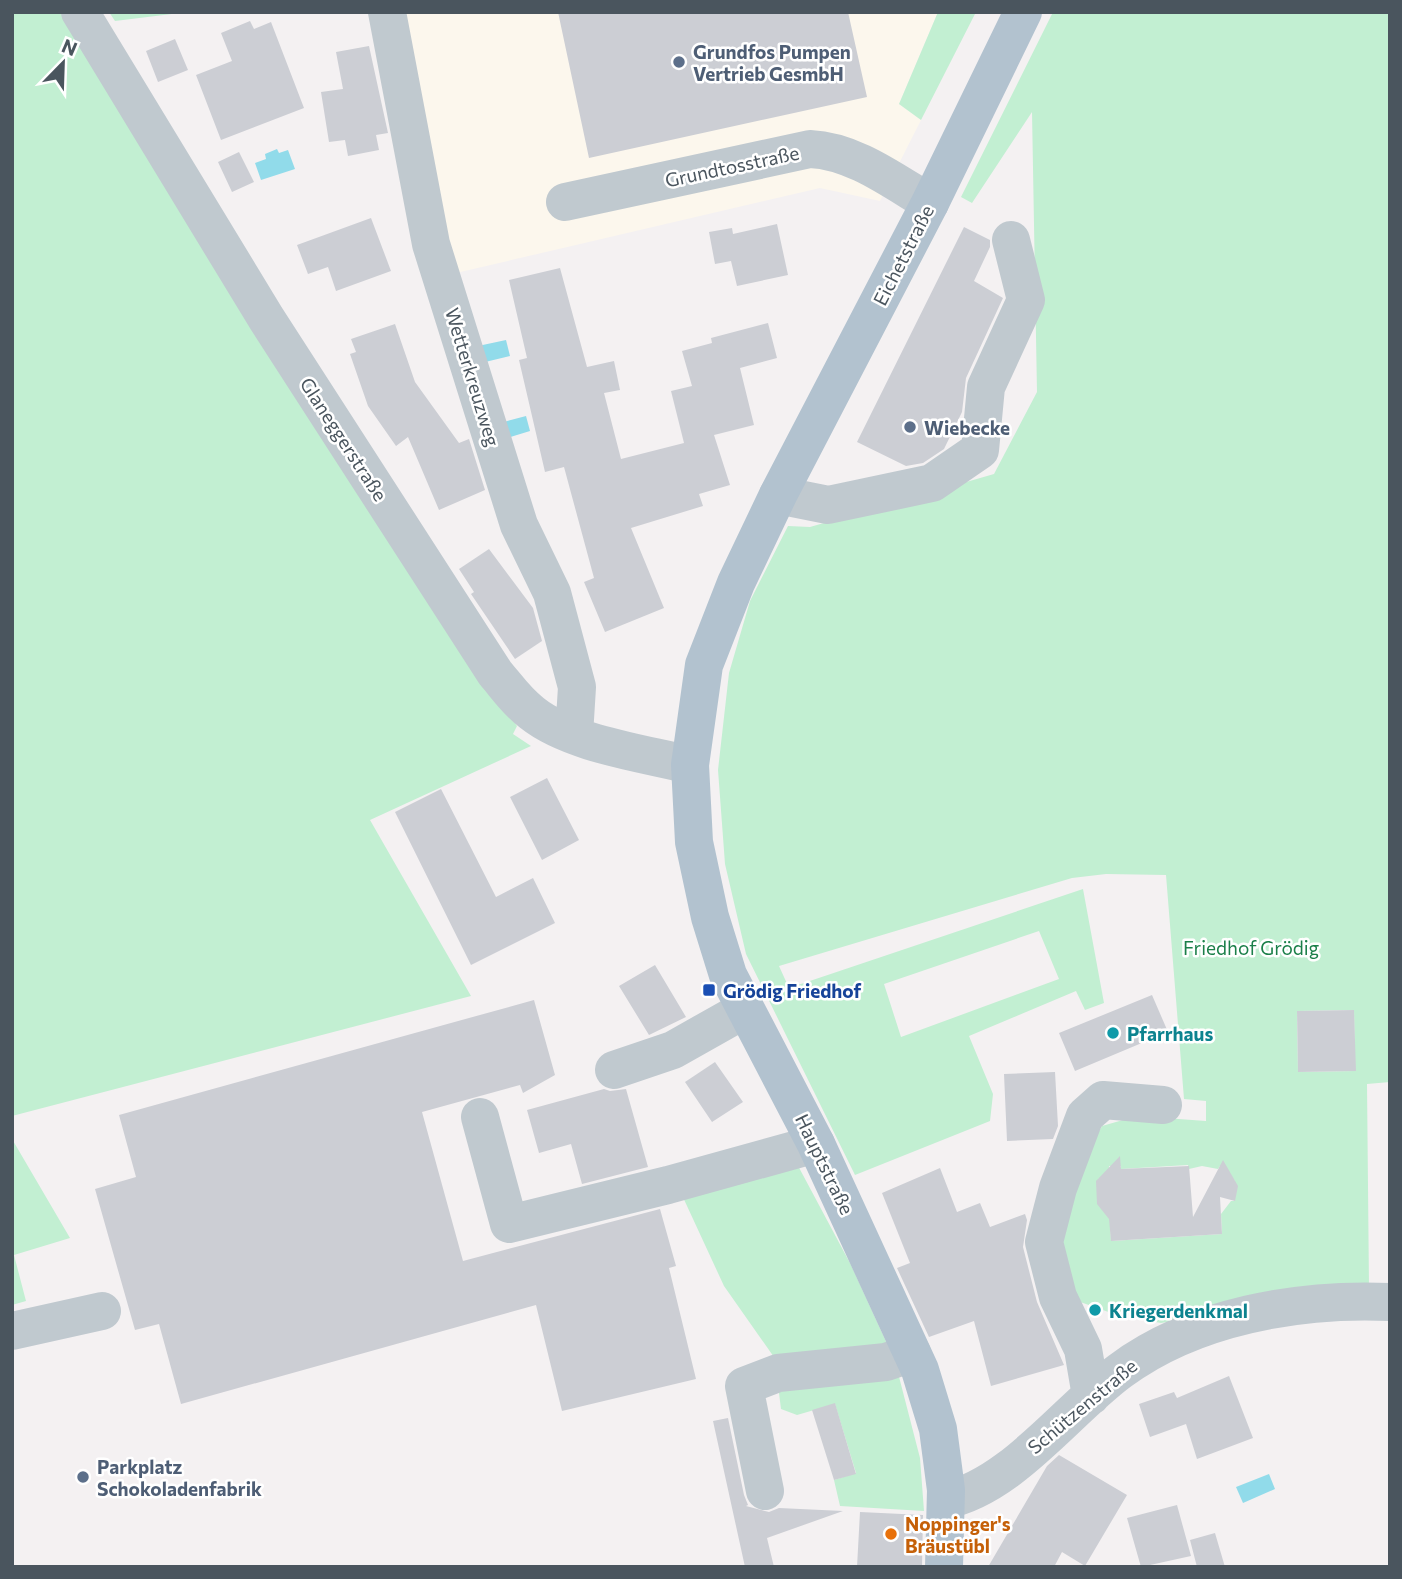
<svg xmlns="http://www.w3.org/2000/svg" width="1402" height="1579" font-family="Commissioner,sans-serif">
  <style>
    .commercial { fill: #fcf7ed }
    .green { fill: #c2efd2; fill-rule: evenodd }
    .water { fill: #91dbea }
    .building { fill: #ccced4 }
    .lines { fill: none; stroke-linecap: round; stroke-linejoin: round }
    .minor { stroke: #c0c9cf; stroke-width: 38 }
    .major { stroke: #b2c2cf; stroke-width: 38 }
    .service-dot { fill: #5c6f8a; stroke: #fff; stroke-width: 2.5 }
    .transit-dot { fill: #1a4fb4; stroke: #fff; stroke-width: 2.5 }
    .culture-dot { fill: #0f9aa8; stroke: #fff; stroke-width: 2.5 }
    .food-dot { fill: #e8710a; stroke: #fff; stroke-width: 2.5 }
    .labels { text-anchor: middle; dominant-baseline: central; stroke-width: 5; stroke-linejoin: round; paint-order: stroke }
    .service-label { font-size: 19px; font-weight: bold; fill: #4e5e75; stroke: #fff; text-anchor: start }
    .street-label { font-size: 19px; fill: #4a555e; stroke: #fff }
    .park-label { font-size: 19px; fill: #1b7f49; stroke: #fff }
    .transit-label { font-size: 19px; font-weight: bold; fill: #164399; stroke: #fff; text-anchor: start }
    .culture-label { font-size: 19px; font-weight: bold; fill: #0d838f; stroke: #fff; text-anchor: start }
    .food-label { font-size: 19px; font-weight: bold; fill: #c56008; stroke: #fff; text-anchor: start }
  </style>
  <rect width="100%" height="100%" fill="#f4f1f2"/>
  <path class="commercial" d="M400,12H938L899,104L921,120L880,201L820,188L456,273Z"/>
  <path class="green" d="M12,12H60L458,644L517,726L513,734L531,746L370,820L471,996L12,1116Z
    M109,12H188L115,21Z
    M938,12H976L921,120L899,104Z
    M1053,12H1390V1082L1367,1084L1369,1287L1161,1323L1114,1314L1069,1298L1058,1263L1072,1179L1102,1126L1137,1116L1206,1121V1101L1184,1099L1166,875L1106,874L1072,878L779,966L789,988L1083,889L1104,1003L1085,1010L1076,991L969,1036L993,1094L990,1121L855,1175L746,954L725,864L718,770L729,673L750,601L788,526L810,527L994,474L1037,392L1032,112L972,203L961,197ZM1039,931L1059,979L901,1037L884,984ZM1354,1010L1355,1071L1298,1072L1297,1011ZM1188,1165L1189,1169L1202,1166L1218,1169L1220,1166L1235,1181L1233,1183L1235,1201H1231L1221,1214L1222,1234L1111,1241L1110,1220L1097,1199L1098,1179L1109,1175V1166H1121V1169Z
    M12,1139L70,1238L14,1255L26,1301L12,1305Z
    M796,1162L851,1265L889,1348L776,1360L724,1286L681,1193Z
    M897,1369L920,1458L924,1511L840,1506L834,1480L856,1473L835,1404L797,1415L781,1409L778,1385Z"/>
  <path class="water" d="M277,149L279,153L288,150L295,169L261,180L255,163L266,159L265,154Z
    M506,340L510,356L481,363L478,346Z
    M526,416L530,431L504,439L500,423Z
    M1269,1474L1275,1489L1243,1503L1236,1487Z"/>
  <path class="building" d="M558,12H848L867,97L589,158Z
    M250,21L254,29L271,22L304,108L221,140L196,75L232,61L221,33Z
    M175,39L188,70L158,82L146,51Z
    M369,46L388,133L376,135L379,150L348,156L345,140L329,142L321,92L343,89L336,52Z
    M239,152L254,182L232,192L218,162Z
    M371,218L391,271L336,291L328,267L308,274L297,245Z
    M777,224L788,275L737,286L731,261L715,264L709,232L732,228L733,234Z
    M964,227L990,240V247L974,281L1003,298L966,378L962,412L944,449L923,463L906,466L857,442Z
    M560,268L587,367L614,361L620,390L604,393L621,459L684,443L671,391L692,386L682,351L712,343L711,338L768,323L777,358L740,368L754,425L714,435L730,485L699,494L703,506L631,528L664,608L605,632L584,582L594,578L564,467L545,472L519,360L527,358L509,280Z
    M395,324L415,382L459,443L469,439L485,490L439,510L408,437L396,446L368,406L350,354L356,352L351,339Z
    M489,549L533,608L542,641L515,659L471,594L474,592L459,569Z
    M547,778L579,840L542,860L510,797Z
    M441,789L496,897L533,878L555,923L471,965L395,812Z
    M655,965L686,1017L649,1035L619,986Z
    M1152,995L1168,1032L1075,1071L1059,1033Z
    M534,1000L555,1075L523,1093L520,1085L422,1112L463,1261L660,1209L676,1266L669,1268L696,1379L562,1411L536,1305L181,1404L159,1324L135,1330L95,1189L136,1177L119,1115Z
    M1354,1010L1356,1071L1298,1072L1297,1011Z
    M715,1062L743,1102L712,1122L685,1082Z
    M1055,1072L1058,1126L1053,1139L1007,1141L1004,1074Z
    M604,1089L610,1091L626,1089L648,1167L582,1184L571,1144L539,1153L527,1110Z
    M1120,1156L1121,1169L1189,1166L1193,1217L1223,1160L1238,1186L1235,1201L1220,1197L1222,1234L1111,1241L1109,1219L1097,1204L1096,1181Z
    M940,1168L957,1212L980,1203L990,1227L1025,1214L1027,1220L1023,1247L1037,1302L1064,1365L991,1386L974,1321L929,1337L897,1268L910,1263L882,1193Z
    M1229,1376L1253,1438L1197,1459L1186,1424L1150,1437L1139,1404L1174,1392L1177,1398Z
    M835,1403L856,1474L834,1480L812,1410Z
    M728,1418L744,1495L748,1505L746,1506L769,1512L779,1508L843,1511L767,1538L774,1567H745L713,1421Z
    M1059,1455L1127,1495L1085,1566L1062,1552L1054,1567H988L1047,1466Z
    M1177,1505L1191,1556L1141,1567L1127,1518Z
    M860,1512L923,1515L922,1567H857Z
    M1215,1533L1225,1567H1197L1190,1540Z"/>
  <g class="lines">
    <path class="minor" d="M80,12L266,318L495,673C507,687 517,702 532,713C571,744 642,753 690,765
      M387,12L431,244L519,525L552,593L577,687L574,735
      M565,202L810,149C854,151 893,181 930,203
      M778,495L828,505L932,483L980,450L986,387L1026,300L1011,240
      M614,1070L673,1050L744,1010
      M480,1117L509,1224L668,1185L816,1144
      M12,1331L102,1311
      M1091,1396L1083,1349L1058,1297L1044,1242L1058,1188L1085,1116L1103,1100L1163,1105
      M765,1491L744,1386L778,1373L886,1362L912,1353
      M946,1500C1012,1486 1067,1410 1120,1371C1194,1316 1299,1298 1390,1302"/>
    <path class="major" d="M944,1567L946,1490L938,1429L920,1370L816,1144L728,975L710,917L694,842L690,765L704,665L736,583L778,495L930,203L1023,12"/>
  </g>
  <g class="service-dot">
    <circle cx="679" cy="62" r="7"/>
    <circle cx="910" cy="427" r="7"/>
    <circle cx="83" cy="1477" r="7"/>
  </g>
  <rect class="transit-dot" x="702" y="983" width="14" height="14" rx="3.5"/>
  <g class="culture-dot">
    <circle cx="1113" cy="1033" r="7"/>
    <circle cx="1095" cy="1310" r="7"/>
  </g>
  <circle class="food-dot" cx="891" cy="1534" r="7"/>
  <g class="labels">
    <g class="service-label">
      <text x="693" y="51">Grundfos Pumpen<tspan x="693" dy="22">Vertrieb GesmbH</tspan></text>
      <text x="924" y="427">Wiebecke</text>
      <text x="97" y="1466">Parkplatz<tspan x="97" dy="22">Schokoladenfabrik</tspan></text>
    </g>
    <g class="street-label">
      <text transform="translate(732 166) rotate(-12)">Grundtosstraße</text>
      <text transform="translate(903 255) rotate(-63)">Eichetstraße</text>
      <text transform="translate(473 377) rotate(73)">Wetterkreuzweg</text>
      <text transform="translate(344 439) rotate(57)">Glaneggerstraße</text>
      <text transform="translate(825 1164) rotate(64)">Hauptstraße</text>
      <text transform="translate(1082 1406) rotate(-40)">Schützenstraße</text>
    </g>
    <g class="park-label">
      <text x="1251" y="947">Friedhof Grödig</text>
    </g>
    <g class="transit-label">
      <text x="723" y="990">Grödig Friedhof</text>
    </g>
    <g class="culture-label">
      <text x="1127" y="1033">Pfarrhaus</text>
      <text x="1109" y="1310">Kriegerdenkmal</text>
    </g>
    <g class="food-label">
      <text x="905" y="1523">Noppinger's<tspan x="905" dy="22">Bräustübl</tspan></text>
    </g>
  </g>
  <rect width="1402" height="1579" fill="none" stroke="#4a555e" stroke-width="28"/>
  <g transform="translate(63 63) rotate(23)" stroke="#ffffff" stroke-width="5" paint-order="stroke">
  <path d="M0-5L12 26L0 18L-12 26Z" fill="#4a555e"/>
  <text y="-10" font-size="19" font-weight="bold" text-anchor="middle" fill="#4a555e">N</text>
  </g>
</svg>
